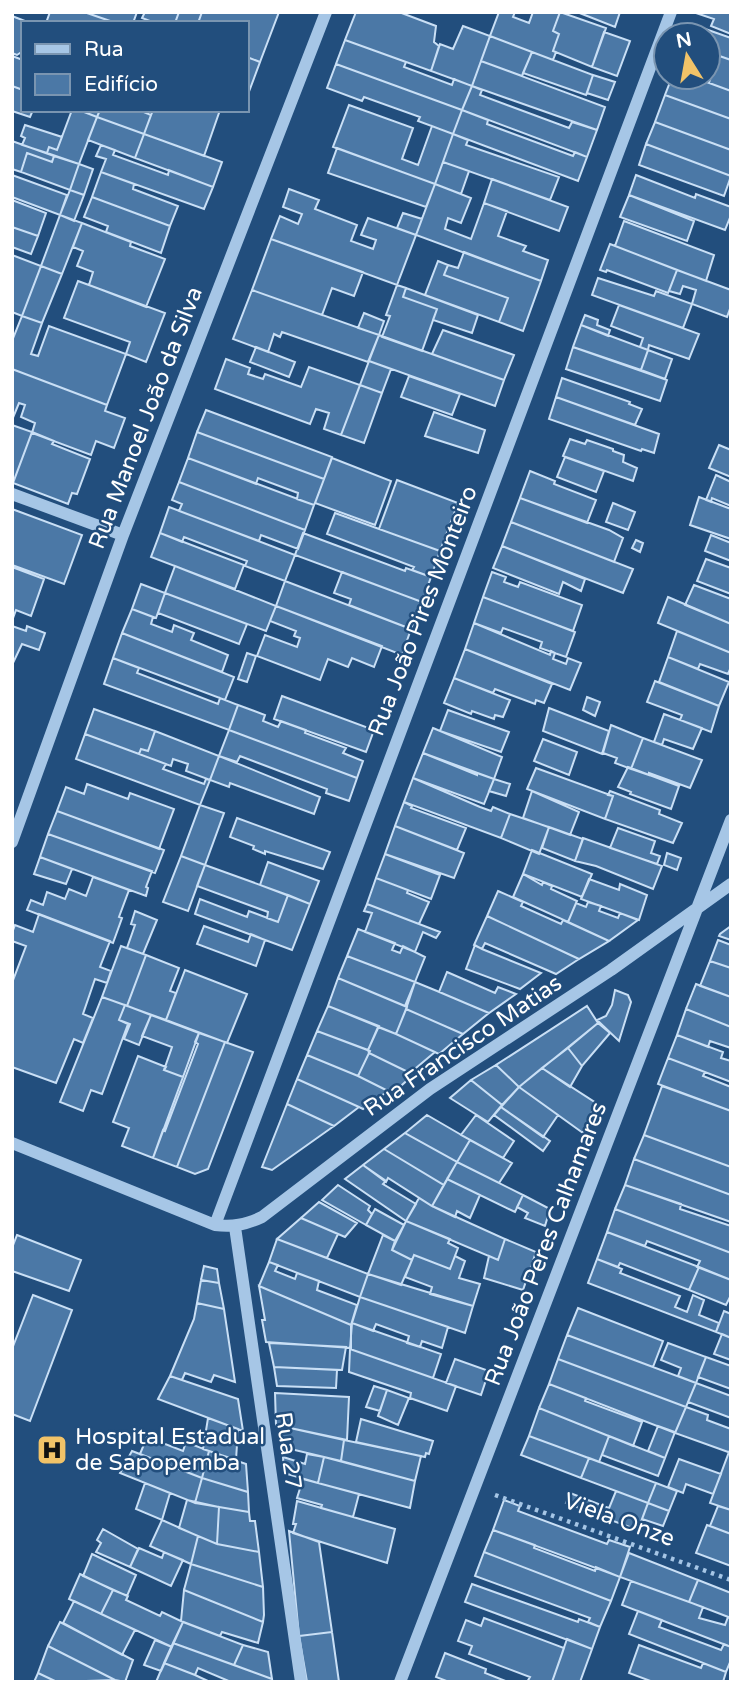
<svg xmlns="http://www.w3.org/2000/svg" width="743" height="1694" font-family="'Varela Round',sans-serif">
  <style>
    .building { fill: #4b78a6; stroke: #c9dff5; stroke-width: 2 }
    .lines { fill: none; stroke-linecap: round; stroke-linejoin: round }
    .path { stroke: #a6c6e6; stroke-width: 4.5; stroke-dasharray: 3.5 5; stroke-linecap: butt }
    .minor { stroke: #a6c6e6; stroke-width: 12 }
    .labels { text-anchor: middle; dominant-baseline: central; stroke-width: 5; stroke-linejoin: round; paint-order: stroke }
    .street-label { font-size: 23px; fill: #fff; stroke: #224e7d }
    .poi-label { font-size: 23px; fill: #fff; stroke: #224e7d; text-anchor: start }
  </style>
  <rect width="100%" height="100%" fill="#224e7d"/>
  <path class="building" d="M50,12H84L116,23H46Z
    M84,12H137L133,23H116Z
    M145,12H179L175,23H155L142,18Z
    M179,12H202L198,23H175Z
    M202,12H279L260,62L247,57V23H198Z
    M356,12H399L436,26L434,42L439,46L431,71L345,40Z
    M499,12H515L513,17L529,23L533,12H560L553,31L559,34L553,51L556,52L553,60L490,36Z
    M560,12L606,28L592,67L553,51L559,34L553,31Z
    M577,12H620L615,27Z
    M731,12V34L711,26L714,19L696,13Z
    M12,16L30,23H23V51L17,55L12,53Z
    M691,24L731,38V60L708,52V35H687Z
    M463,26L490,36L472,86L431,71L440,44L453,49Z
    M604,32L630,41L617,76L592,67Z
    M490,36L532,52L522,76L481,61Z
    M345,40L406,62L404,67L452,85L454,79L472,86L462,110L336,64Z
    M532,52L593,75L586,95L523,73Z
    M708,52L731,60V91L709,83L711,76L708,75Z
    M12,56L23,60V90L12,86Z
    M247,57L260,62L247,97Z
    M481,61L605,107L597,130L472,86Z
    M336,64L462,110L453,134L418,121L420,117L364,97L362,101L327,88Z
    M593,75L615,82L608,100L587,93Z
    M672,77H693L731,91V119L665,95Z
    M12,86L23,90V110H33L30,117L12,111Z
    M472,86L482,90L480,95L569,128L572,122L597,130L587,157L462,110Z
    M665,95L731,119V150L655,122Z
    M349,105L413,128L402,159L418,165L432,126L453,134L435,184L333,147Z
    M72,110H79L97,117L79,164L47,153L49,147L57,150Z
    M79,110H100L97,117Z
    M100,110H139L151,115L144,134L97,117Z
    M153,110H220L204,156L144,134Z
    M462,110L488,120L487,124L573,156L575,152L587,157L578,181L453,134Z
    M97,117L144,134L135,158L88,140Z
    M655,122L731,150V176L646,144Z
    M25,125L62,137L57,150L49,147L47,153L22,145L25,138L21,136Z
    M144,134L222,162L213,187L135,158Z
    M453,134L468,140L466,145L559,177L550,200L443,162Z
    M12,141L54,156L52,162L27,153L21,172L12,169Z
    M646,144L731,176L724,196L639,165Z
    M101,145L115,150L113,155L168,175L169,170L213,187L204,209L101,172L106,159L96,156Z
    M337,148L435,184L426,207L328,173Z
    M27,153L52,162L54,156L79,164L70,190L21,172Z
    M443,162L469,171L461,194L435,184Z
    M79,164L93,169L84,195L70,190Z
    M101,172L134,184L133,189L178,206L170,226L92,197Z
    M12,175L67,195L60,215L12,197Z
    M636,175L695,198L696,194L731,207V215L725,230L629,195Z
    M492,179L568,207L559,231L484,203Z
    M435,184L471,198L461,223L448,218L445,229L471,239L484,203L507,211L498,236L526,246L523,251L548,260L541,281L416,235Z
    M289,189L319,200L315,209L357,225L351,241L373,249L376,240L361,235L368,218L416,235L397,285L271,239L280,216L298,224L302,214L283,207Z
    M70,190L84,195L74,221L60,215Z
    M629,195L694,221L687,241L620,217Z
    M92,197L170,226L161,253L106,232L108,226L84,217Z
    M12,200L46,213L38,236L12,227Z
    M403,213L422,219L416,235L397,228Z
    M60,215L82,223L62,274L41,266Z
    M624,221L714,255L706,281L615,246Z
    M82,223L131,242L130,246L165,259L146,307L89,285L93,272L77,266L83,251L73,247Z
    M12,227L38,236L31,254L12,247Z
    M271,239L363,272L354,296L332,288L322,315L252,290Z
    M610,244L677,270L668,293L607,270L606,272L600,270Z
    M464,252L541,281L523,331L499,322L508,298L444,275L448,265L458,268Z
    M12,255L41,266L22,316L12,312Z
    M438,261L448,265L444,275L508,298L499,322L425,295Z
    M41,266L62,274L42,323L22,316Z
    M677,270L731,290V306L727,317L692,304L696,290L683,286L680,294L669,291Z
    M598,278L654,296L656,291L692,304L683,328L592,295Z
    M78,281L165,313L146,362L126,354L130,342L64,318Z
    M397,285L406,288L403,297L437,309L422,351L382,337L390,316L386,315Z
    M406,288L478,315L472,333L433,320L437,309L403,297Z
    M252,290L379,335L368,362L282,332L280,337L274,334L268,352L233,339Z
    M619,305L699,334L689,359L649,345L648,350L640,347L643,338L611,326Z
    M364,313L384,321L379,335L358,328Z
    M585,315L598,320L597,325L610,330L608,336L581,325Z
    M22,316L42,323L31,354L38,356L49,326L126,354L107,405L12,369V341Z
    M581,325L648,350L641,370L573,347Z
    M443,330L514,355L504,380L432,354Z
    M379,335L504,380L495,406L369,361Z
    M256,347L295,362L289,377L250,362Z
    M573,347L667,380L660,401L566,369Z
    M648,350L672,359L665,379L641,370Z
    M226,359L250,368L248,374L263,379L265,374L301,387L309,367L360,385L341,435L324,429L329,413L316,409L310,424L215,389Z
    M369,361L391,369L382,393L360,385Z
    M12,369L107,405L105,411L125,418L114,448L96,441L91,455L32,433L35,423L21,417L25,405L19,403L12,420Z
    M409,376L460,394L452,415L401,397Z
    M562,378L630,402L629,404L642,409L635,425L556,397Z
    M360,385L382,393L364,443L341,435Z
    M556,397L659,434L654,453L642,449L641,451L549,419Z
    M206,410L332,457L324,479L197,432Z
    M434,412L485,430L478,453L425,436Z
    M12,425L32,432L13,483H12Z
    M32,432L54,441L52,444L90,459L77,494L72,493L68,504L13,483Z
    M197,432L324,479L315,503L314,505L297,499L298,493L258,478L256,484L188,458Z
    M570,439L585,444L587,440L613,449V451L624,455L623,462L637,468L633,481L563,456Z
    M719,445L731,450V477L709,468Z
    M565,457L604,471L596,492L557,477Z
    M188,458L314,505L305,530L179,482Z
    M332,458L391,481L375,525L315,503Z
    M530,471L555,481L554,484L596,500L587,523L520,498Z
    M716,475L731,482V506L712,498L711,502L706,500Z
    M397,480L458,503L440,551L379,529Z
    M179,482L305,530L298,549L261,535L259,541L179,511L182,504L172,500Z
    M699,497L731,509V539L690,525Z
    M520,498L609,530L623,538L614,562L511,522Z
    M613,503L635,512L628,530L606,522Z
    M169,507L295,555L285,581L245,566L247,561L184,537L182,542L160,533Z
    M12,509L82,535L64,584L12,565Z
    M335,513L440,551L431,577L412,570L414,567L327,534Z
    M511,522L633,569L623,593L502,546Z
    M160,533L244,565L235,589L151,557Z
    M303,533L405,571L406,568L431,577L422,602L295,555Z
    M711,535L731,543V561L705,551Z
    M636,540L643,543L640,552L632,548Z
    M502,546L585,579L581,591L563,582L559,594L493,568Z
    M706,559L731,568V594L697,581Z
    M175,566L276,606L266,631L165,593Z
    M12,567L44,579L31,616L16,610L12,621Z
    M342,572L422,602L411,629L349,605L351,599L334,593Z
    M492,572L506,577L504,582L518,587L520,582L582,605L573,631L483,597Z
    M285,581L411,629L402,655L276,606Z
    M141,584L165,593L156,618L132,609Z
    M694,585L731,599V624L685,605Z
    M165,593L247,624L239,644L158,613Z
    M483,597L575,632L566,657L540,648L542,642L503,628L501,633L474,623Z
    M668,597L731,624V653L658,623Z
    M276,606L382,646L374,667L352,658L348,667L328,659L320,680L257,656L265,635L297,647L300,638L294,636L296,631L270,621Z
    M132,609L153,617L151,624L172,632L174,625L194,633L191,640L228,655L222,672L122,633Z
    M474,623L550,655L551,651L555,653L553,659L566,664L568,658L581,663L570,690L465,649Z
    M12,626L26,631L27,626L45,633L39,650L22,644L12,665Z
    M677,631L731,653V667L728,674L700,664L698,669L668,657Z
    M122,633L234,677L225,700L113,658Z
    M465,649L552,684L544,703L536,700L535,704L495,689L493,693L454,678Z
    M247,653L256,656L247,682L238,679Z
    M668,657L729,682L719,706L659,682Z
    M113,658L139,668L137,673L218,704L220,698L238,705L229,730L104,684Z
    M454,678L510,700L503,717L495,715L494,719L472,711L471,714L444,703Z
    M655,681L719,706L711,732L680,720L682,715L647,702Z
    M282,696L374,730L366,752L274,719Z
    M587,697L600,702L595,716L583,710Z
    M238,705L265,715L263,721L278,727L281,721L306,730L305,733L346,748L343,753L363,761L357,778L229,730Z
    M549,708L609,731L602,754L543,731Z
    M94,709L155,731L148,751L141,749L139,754L85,734Z
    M448,710L509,732L501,752L440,731Z
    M664,714L702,728L693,749L664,739L662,745L654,742Z
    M611,725L643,738L631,769L615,763L617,758L603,753Z
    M433,728L502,757L494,779L423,753Z
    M229,730L357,778L349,801L326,793L327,789L240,756L237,762L219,756Z
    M155,731L219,756L210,780L186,771L188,764L173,759L171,766L139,754L141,749L148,751Z
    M85,734L166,764L163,769L204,784L206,779L210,780L200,805L76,759Z
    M643,738L702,760L690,788L649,773V775L631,769Z
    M543,739L577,752L569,775L534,761Z
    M423,753L477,775V773L494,779L484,804L413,778Z
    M219,756L320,797L314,814L230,783L229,787L210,780Z
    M628,767L679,786L671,809L630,794L631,792L618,787Z
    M536,768L613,796L605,819L527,789Z
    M413,778L480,807L491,811L493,807L510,814L501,838L404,802Z
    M494,779L510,784L506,796L489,791Z
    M87,784L128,799L130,793L174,809L159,849L57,811L66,787L84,794Z
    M532,791L579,812L570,835L523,818Z
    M610,791L660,810L659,814L682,823L673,843L605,819L613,796L608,795Z
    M404,802L412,806L411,808L466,828L457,850L395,826Z
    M200,805L224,813L205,865L181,856Z
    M57,811L164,850L155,873L48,834Z
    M510,814L549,827L539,854L501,838Z
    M237,818L330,852L323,869L265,851V854L253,849L254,846L230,837Z
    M395,826L464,853L454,878L385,854Z
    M549,827L583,839L575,861L542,848Z
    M618,828L655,841L651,853L660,856L657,864L610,848Z
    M48,834L152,871L146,887L148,888L146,896L40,857Z
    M583,838L662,866L653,889L596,866L575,861Z
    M532,850L592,874L582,897L523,874Z
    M667,853L681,858L677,870L664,865Z
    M385,854L440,875L431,899L376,878Z
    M181,856L205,865L188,911L163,902Z
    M40,857L72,869L66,884L34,874Z
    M268,862L319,881L310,904L260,885Z
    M205,865L288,895L278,922L267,918L268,912L197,886Z
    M523,874L542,885L543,882L552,886L551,889L577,901L568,922L513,897Z
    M93,877L129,890L119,917L122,918L113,943L27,910L31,900L43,905L47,892L65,899L69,889L86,896Z
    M376,878L408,890L407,893L429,902L419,924L367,904Z
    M589,879L619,890L620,884L647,895L639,920L581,899Z
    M498,891L523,902L521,906L561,924L563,920L609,941L579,959L487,916Z
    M288,895L310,904L292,950L195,914L200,899L247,917L249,911L278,922Z
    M588,902L601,906L599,911L618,918L620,913L638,920L609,941L568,922L576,903L586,907Z
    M367,904L419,924L440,932L436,938L423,932L415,952L365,932L372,913L364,911Z
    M135,911L157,920L143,954L127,948L135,925L131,924Z
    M39,914L110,941L100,967L111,971L107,983L95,979L83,1014L93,1018L83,1043L74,1039L56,1083L12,1067V983L26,946L12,941V933L15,925L33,932Z
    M487,916L579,959L556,974L485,943L482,949L474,945Z
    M204,926L248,942L251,934L265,940L256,966L197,944Z
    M731,926V940L719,936L720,934Z
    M358,929L395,943L392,950L400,953L403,946L425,957L415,982L347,956Z
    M718,940L731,945V968L710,961Z
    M475,945L482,949L541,973L520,989L466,969Z
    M121,946L146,955L127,1006L102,997Z
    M146,955L179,968L170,991L176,993L166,1020L127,1006Z
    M347,956L415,982L405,1006L338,978Z
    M710,961L731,968V997L700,986Z
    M185,970L247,994L227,1043L166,1020Z
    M447,972L495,993L498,987L516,994L489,1013L439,992Z
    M338,978L407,1007L396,1034L328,1006Z
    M415,982L437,991L489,1013L463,1034L406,1009Z
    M696,984L731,997V1027L686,1009Z
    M615,990L628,995L631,1002L619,1041L597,1020L606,1016L612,1005Z
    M102,997L125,1005L119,1020L128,1024L102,1094L91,1090L83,1111L60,1102Z
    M125,1005L151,1015L139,1045L124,1039L130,1024L119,1020Z
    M328,1006L379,1026L368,1050L317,1031Z
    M587,1006L598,1023L519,1087L496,1065Z
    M406,1009L463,1034L439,1054L396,1034Z
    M686,1009L731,1027V1048L710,1041L708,1047L677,1035Z
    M151,1015L199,1033L183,1077L164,1070L172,1047L142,1036Z
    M598,1023L610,1033L582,1066L568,1048Z
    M378,1027L396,1034L435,1052L410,1073L369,1053L368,1050Z
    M317,1031L370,1051L358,1076L307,1055Z
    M199,1033L225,1042L177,1167L153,1158L163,1130L165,1131L198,1044L195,1042Z
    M677,1035L723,1052L721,1058L731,1061V1082L668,1058Z
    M225,1042L253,1052L208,1169L195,1174L177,1167Z
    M568,1048L582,1066L570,1087L542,1068Z
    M369,1053L410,1073L413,1075L393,1093L388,1091L358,1076Z
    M307,1055L358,1076L388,1091L363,1109L359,1107L297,1079Z
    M138,1056L166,1067L164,1070L183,1077L153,1158L122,1146L129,1128L113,1122Z
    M668,1058L705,1072L703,1076L731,1087V1111L658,1084Z
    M496,1065L519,1087L502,1105L471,1080Z
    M542,1068L596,1103L583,1133L519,1087Z
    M297,1079L359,1107L334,1126L287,1104Z
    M471,1080L502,1105L488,1122L450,1098Z
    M662,1086L731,1111V1167L644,1135Z
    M519,1087L558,1115L543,1137L501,1107Z
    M287,1104L334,1126L272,1170L262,1167Z
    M501,1107L550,1141L543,1151L494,1115Z
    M427,1115L470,1140L457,1162L405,1133Z
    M476,1115L514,1141L503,1158L461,1135Z
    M405,1133L457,1162L444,1185L384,1149Z
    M644,1135L731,1167V1195L634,1159Z
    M470,1140L512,1163L499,1183L457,1162Z
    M384,1149L444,1185L432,1206L388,1178L386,1182L363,1165Z
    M634,1159L731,1195V1222L625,1185Z
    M457,1162L523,1195L515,1212L447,1179Z
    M363,1165L386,1181L383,1184L416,1204L406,1221L345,1179Z
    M447,1179L480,1195L470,1218L457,1211L455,1217L432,1206Z
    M338,1185L370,1206L368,1210L372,1214L366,1225L322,1200Z
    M625,1185L681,1204L680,1209L731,1226V1253L615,1209Z
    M523,1195L550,1209L545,1226L525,1218L528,1213L517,1207Z
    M419,1198L432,1206L505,1239L498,1260L406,1221Z
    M319,1202L357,1223L345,1237L301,1218Z
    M375,1209L404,1225L395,1241L366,1225Z
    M615,1209L731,1253V1280L697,1267L700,1261L647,1241L645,1246L607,1232Z
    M301,1218L338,1234L327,1258L277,1239Z
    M406,1221L450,1239L448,1243L458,1248L450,1269L414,1255L412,1260L392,1250Z
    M607,1232L699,1267L689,1290L620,1263L618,1267L597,1259Z
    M17,1235L81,1260L69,1291L12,1271V1248Z
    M383,1235L395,1241L392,1250L412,1260L401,1285L368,1274Z
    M277,1239L368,1274L360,1297L269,1262Z
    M505,1239L536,1252L523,1290L484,1278L489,1256L498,1260Z
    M414,1255L450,1269L455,1256L465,1261L459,1278L480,1284L473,1306L430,1294L432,1287L405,1277Z
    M597,1259L622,1269L620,1273L680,1296L675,1307L687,1312L693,1295L704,1300L699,1315L719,1323L716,1332L588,1283Z
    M269,1262L278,1265L275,1271L295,1279L297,1273L319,1281L317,1290L357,1305L351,1325L259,1286Z
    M204,1266L217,1269L219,1283L201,1280Z
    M699,1267L731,1280V1295L726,1305L689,1290Z
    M368,1274L473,1306L465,1333L360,1297Z
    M201,1280L219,1283L224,1309L197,1303Z
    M259,1286L351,1325V1348L266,1342L262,1320H265Z
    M33,1295L72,1310L30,1421L12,1414V1349Z
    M360,1297L448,1327L442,1348L422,1341L420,1347L407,1343L409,1336L376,1324L373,1331L352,1323Z
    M197,1303L224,1309L235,1382L214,1375L211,1382L185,1373L182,1380L170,1376L194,1319Z
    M578,1308L663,1341L653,1367L567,1335Z
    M724,1311L731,1314V1338L716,1332Z
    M352,1323L441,1354L433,1378L350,1349Z
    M722,1334L731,1338V1360L714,1354Z
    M567,1335L696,1383L686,1407L558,1359Z
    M269,1343L346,1347L342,1370L274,1367Z
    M668,1343L706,1357L696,1383L678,1376L681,1368L661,1360Z
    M350,1349L456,1386L447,1411L410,1398L411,1393L349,1372Z
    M706,1357L731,1366V1389L698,1377Z
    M455,1359L489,1371L481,1395L446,1383Z
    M558,1359L686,1407L675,1433L549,1384Z
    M274,1367L337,1370L336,1388L277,1386Z
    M170,1376L238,1399L243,1431L158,1399Z
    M696,1383L731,1396V1418L688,1402Z
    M549,1384L586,1398L585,1401L642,1422L633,1446L539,1408Z
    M374,1386L387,1390L380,1411L366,1407Z
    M387,1390L409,1398L398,1425L378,1416Z
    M275,1393L349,1397L347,1440L276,1425Z
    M686,1407L708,1415L707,1420L731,1429V1453L675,1433Z
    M539,1408L609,1436L599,1462L529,1436Z
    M208,1418L238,1429L236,1460L203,1449Z
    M361,1419L433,1441L429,1454L426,1453L425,1457L356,1442Z
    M281,1426L344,1440L341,1461L282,1447Z
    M658,1426L675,1432L665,1458L648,1451Z
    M529,1436L589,1458L581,1478L521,1455Z
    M609,1436L665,1458L658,1476L602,1455Z
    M147,1437L183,1451L186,1442L209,1451L202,1478L140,1454Z
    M344,1440L421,1456L415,1481L341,1461Z
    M132,1451L202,1478L195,1503L120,1473Z
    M209,1451L246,1464L248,1492L202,1478Z
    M729,1452L731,1453V1510L710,1503Z
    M307,1454L324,1457L318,1483L284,1473L283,1457L305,1464Z
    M324,1457L415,1481L410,1508L318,1483Z
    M589,1458L656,1483L648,1503L581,1478Z
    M679,1459L721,1474L713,1494L686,1484L683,1493L668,1487Z
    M202,1478L248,1492L249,1512L195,1503Z
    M303,1479L359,1494L353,1517L321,1508L322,1505L297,1498Z
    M145,1483L170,1493L162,1520L136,1509Z
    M656,1483L677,1491L669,1511L648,1503Z
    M616,1491L648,1503L638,1530L605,1518Z
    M570,1493L609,1508L605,1518L566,1503Z
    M187,1500L219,1507L217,1544L179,1528Z
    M504,1500L520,1506L518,1511L607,1544L609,1540L630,1547L620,1577L493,1530Z
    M297,1501L395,1529L387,1563L293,1533L296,1524H293Z
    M648,1503L669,1511L663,1526L642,1519Z
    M718,1506L731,1510V1534L710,1526Z
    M219,1507L249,1512L250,1521H255L259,1552L217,1544Z
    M162,1520L198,1536L191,1564L150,1546Z
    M707,1525L731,1534V1566L696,1553Z
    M103,1529L138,1549L130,1567L96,1552L101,1543L97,1540Z
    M493,1530L535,1545L534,1548L595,1571L596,1567L620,1577L611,1601L484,1552Z
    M289,1531L319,1542L332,1632L299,1636Z
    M198,1536L217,1544L259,1552L263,1587L191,1564Z
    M139,1548L162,1558L164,1552L183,1560L171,1586L130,1567Z
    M484,1552L611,1601L600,1627L588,1622L590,1618L475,1576Z
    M629,1553L698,1580L689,1602L620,1577Z
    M92,1554L136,1575L127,1596L83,1576Z
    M191,1564L263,1587L264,1615L263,1622L184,1590Z
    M80,1574L113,1590L101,1614L69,1599Z
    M698,1580L731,1593V1618L689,1602Z
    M631,1581L703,1607L699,1618L725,1625L728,1617L731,1618V1647L622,1605Z
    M472,1584L578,1622L579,1619L600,1627L592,1649L465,1602Z
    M113,1590L128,1596L126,1600L160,1616L162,1612L183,1622L172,1647L101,1614Z
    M184,1590L263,1622L258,1643L222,1632L220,1636L181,1621Z
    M74,1601L135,1630L122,1655L63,1623Z
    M638,1611L662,1620L659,1627L721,1650L724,1644L731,1647V1660L726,1672L629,1634Z
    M484,1618L564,1648L552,1682H527L530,1677L469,1654L472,1646L458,1641L466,1620L481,1626Z
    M60,1622L133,1660L125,1682L115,1680L48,1646Z
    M183,1622L243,1645L234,1665L173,1643Z
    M332,1632L339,1682H307L299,1636Z
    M567,1639L592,1649L580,1682H552Z
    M155,1640L172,1647L161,1671L144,1665Z
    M173,1643L272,1679V1682H231L198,1668L195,1675L164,1663Z
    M243,1645L268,1652L272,1679L234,1665Z
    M639,1645L701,1668L703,1663L726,1672L723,1682H653L629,1673Z
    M48,1646L115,1680L57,1682L38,1673Z
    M445,1653L486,1669L485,1673L508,1682H449L436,1677Z
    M164,1663L195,1675L210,1682H156Z
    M38,1673L57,1682H34Z"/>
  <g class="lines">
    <path class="path" d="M495,1495L731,1580"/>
    <path class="minor" d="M12,494L123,535
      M12,842L123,535L326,12
      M12,1143L215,1225C233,1227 245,1225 262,1217L430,1089L611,970L731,884
      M215,1225L671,12
      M235,1227L301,1682
      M400,1682L731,820"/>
  </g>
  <defs>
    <g id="hospital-square" transform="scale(1.575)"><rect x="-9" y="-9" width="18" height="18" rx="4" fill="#f2c368" stroke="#224e7d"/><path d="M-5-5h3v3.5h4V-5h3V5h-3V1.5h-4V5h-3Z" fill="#111"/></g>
  </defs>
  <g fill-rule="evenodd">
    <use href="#hospital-square" x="52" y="1450"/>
  </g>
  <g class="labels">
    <g class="street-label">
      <text transform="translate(146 418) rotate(-69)">Rua Manoel João da Silva</text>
      <text transform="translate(423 611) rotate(-69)">Rua João Pires Monteiro</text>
      <text transform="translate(463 1046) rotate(-34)">Rua Francisco Matias</text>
      <text transform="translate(546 1244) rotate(-69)">Rua João Peres Calhamares</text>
      <text transform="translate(288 1451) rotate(82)">Rua 27</text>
      <text transform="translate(619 1520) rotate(20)">Viela Onze</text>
    </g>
    <g class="poi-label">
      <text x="75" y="1437">Hospital Estadual<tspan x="75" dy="26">de Sapopemba</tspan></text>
    </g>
  </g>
  <rect width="743" height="1694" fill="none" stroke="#ffffff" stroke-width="28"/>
  <rect x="21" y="21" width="228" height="91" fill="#224e7d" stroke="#7a95b1" stroke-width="2"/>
  <rect x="35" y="44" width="35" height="10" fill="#a6c6e6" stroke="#7a95b1" stroke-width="2"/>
  <text x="84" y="56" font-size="21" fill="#ffffff">Rua</text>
  <rect x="35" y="74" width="35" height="21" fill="#4b78a6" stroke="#7a95b1" stroke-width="2"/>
  <text x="84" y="91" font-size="21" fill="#ffffff">Edifício</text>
  <g transform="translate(687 56) rotate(349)"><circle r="33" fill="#224e7d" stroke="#7a95b1" stroke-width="2"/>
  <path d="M0-5L12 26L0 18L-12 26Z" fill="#f2c368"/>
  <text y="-10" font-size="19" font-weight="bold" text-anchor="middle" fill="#ffffff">N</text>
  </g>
</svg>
